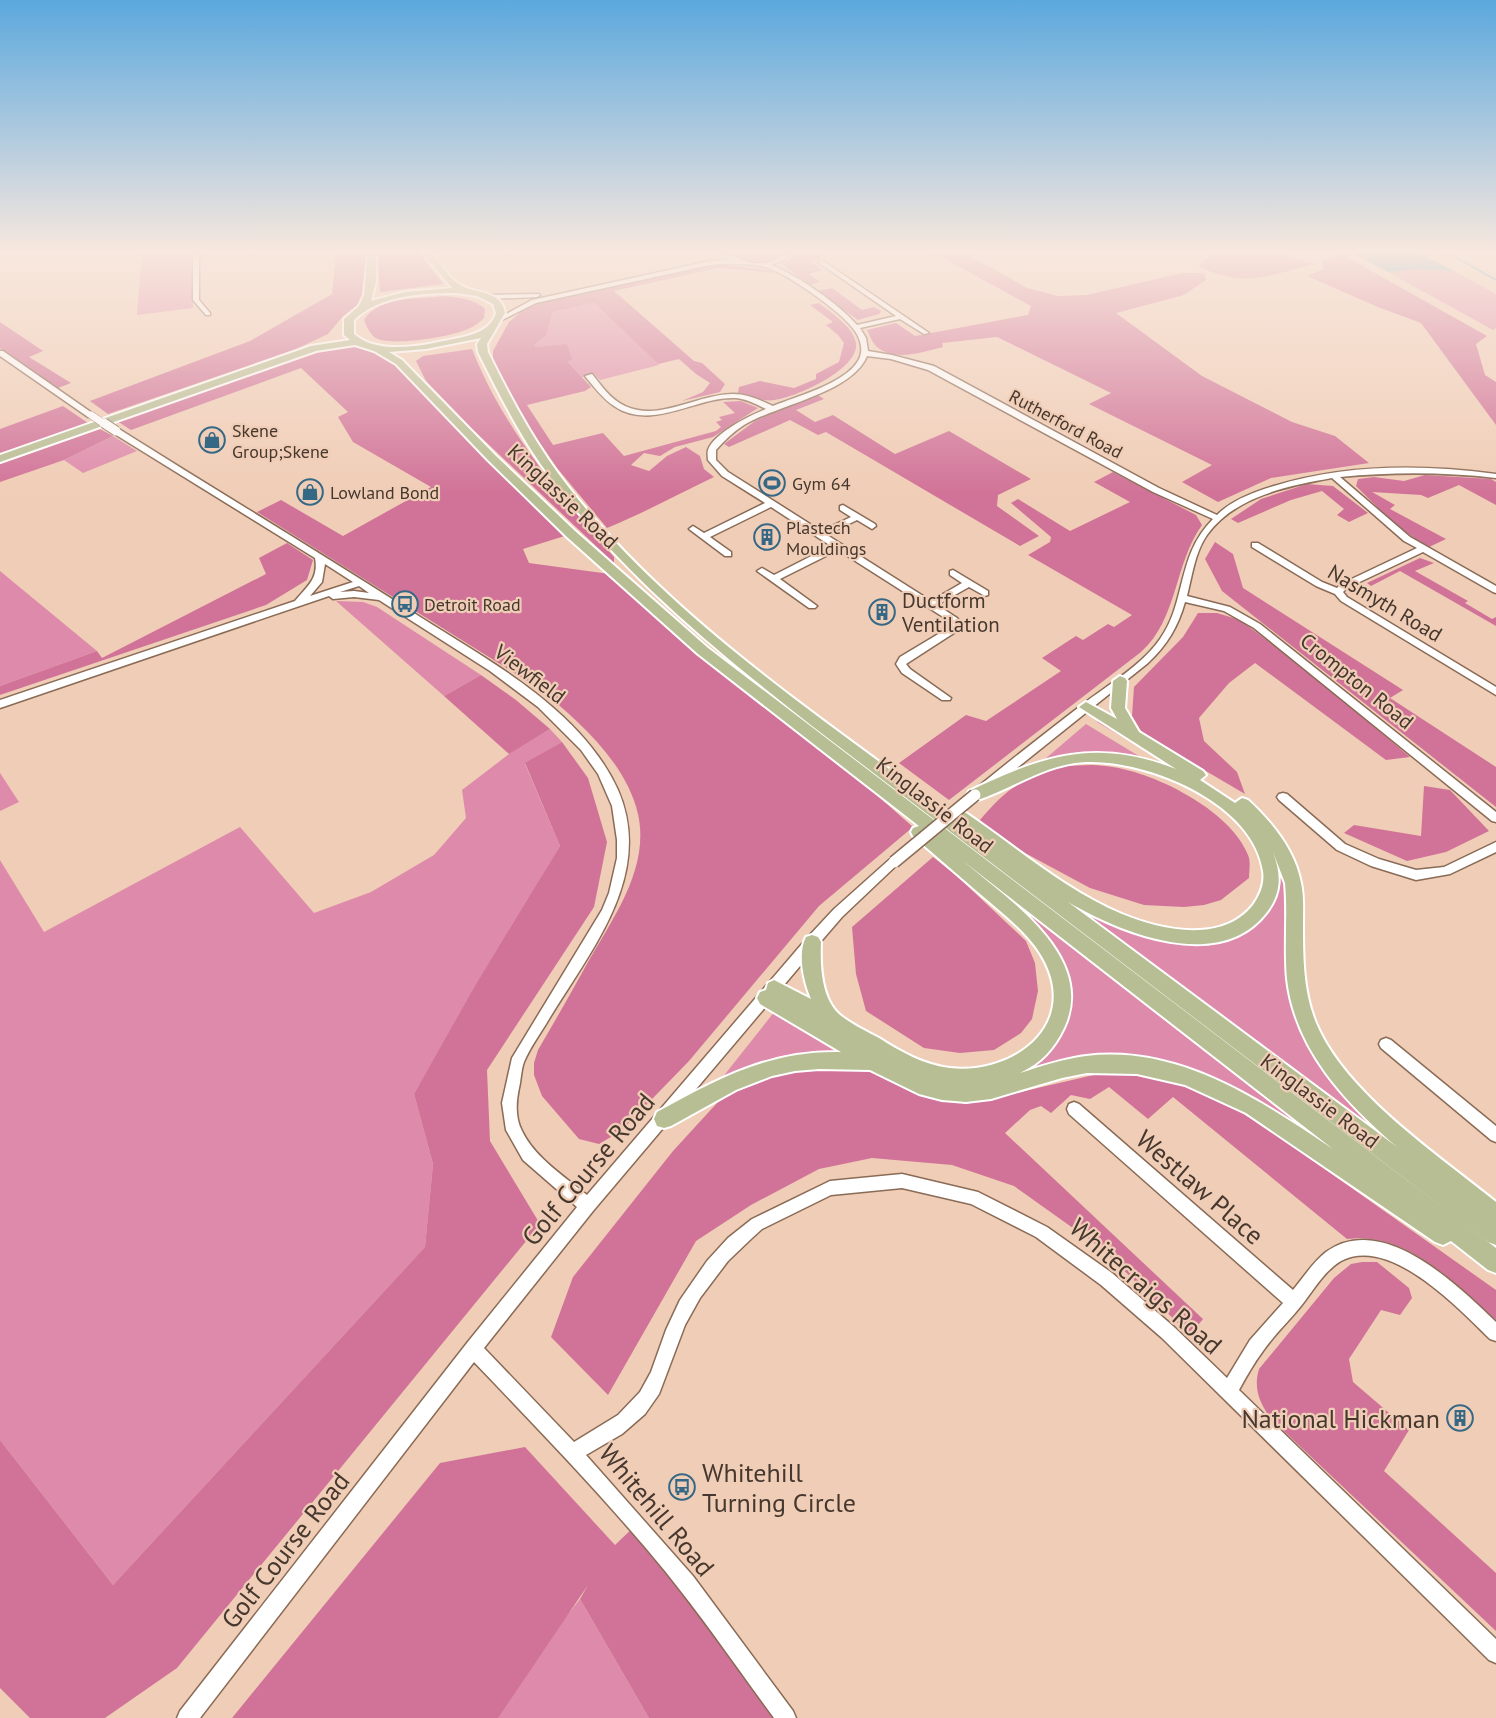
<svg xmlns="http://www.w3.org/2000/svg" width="1496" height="1718" font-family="'PT Sans',sans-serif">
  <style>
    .green { fill: #de8bab }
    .forest { fill: #d17398 }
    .water { fill: #2897cd }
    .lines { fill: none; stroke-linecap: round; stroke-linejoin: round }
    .stream { stroke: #2897cd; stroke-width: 2 }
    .minor-casing { stroke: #8a6b56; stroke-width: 3 }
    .major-casing { stroke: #fff; stroke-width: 4 }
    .minor { fill: #fff; fill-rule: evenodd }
    .major { fill: #b8be94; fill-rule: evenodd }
    .minor-bridge-far2-casing { stroke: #8a6b56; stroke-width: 8; stroke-linecap: butt }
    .minor-bridge-far1-casing { stroke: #8a6b56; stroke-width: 11; stroke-linecap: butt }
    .minor-bridge-casing { stroke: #8a6b56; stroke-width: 14; stroke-linecap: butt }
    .minor-bridge-far2 { stroke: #fff; stroke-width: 7 }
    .minor-bridge-far1 { stroke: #fff; stroke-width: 9 }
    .minor-bridge { stroke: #fff; stroke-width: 11 }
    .labels { text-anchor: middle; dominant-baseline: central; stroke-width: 4.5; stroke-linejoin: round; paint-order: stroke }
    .far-street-label { font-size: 18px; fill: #46382e; stroke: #f0cdb6 }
    .far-poi-label { font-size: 18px; fill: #46382e; stroke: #f0cdb6; text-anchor: start }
    .street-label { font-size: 21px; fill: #46382e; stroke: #f0cdb6 }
    .poi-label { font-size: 21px; fill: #46382e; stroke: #f0cdb6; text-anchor: start }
    .near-street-label { font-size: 26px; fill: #46382e; stroke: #f0cdb6 }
    .near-poi-label { font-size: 26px; fill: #46382e; stroke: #f0cdb6; text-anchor: end }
  </style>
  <rect width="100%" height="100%" fill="#f0cdb6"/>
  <path class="green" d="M142,253H193V308L137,315Z
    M730,253H782C772,266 740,266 730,253Z
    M1418,269L1454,271L1496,294V328L1493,330L1388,272Z
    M594,303L659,365L600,380L594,374L582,377L568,362L535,347L533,344L546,336L553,312Z
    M113,436L137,451L83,473L64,460Z
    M0,571L97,651L0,686Z
    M336,601L363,602L377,607L481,675L444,696Z
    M1098,720L1223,794L1234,803L1267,837L1286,877L1301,1027L1445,1187L1039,883L1140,933L1245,930L1261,919L1267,910L1275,865L1209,788L1097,722Z
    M1086,724L1147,761C1112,756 1080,752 1045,759Z
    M550,729L562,742L525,764L560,846L414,1094L433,1164L425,1247L113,1585L0,1440V860L44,932L240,827L314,913L371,892L434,855L466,818L462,790L513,751Z
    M0,773L19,802L0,811Z
    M993,881L1356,1162L1353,1166L1267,1107L1235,1088L1199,1072L1158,1062L971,1086L955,1083L1055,1041L1057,954L1045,936L988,885Z
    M775,1011L843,1051H815L776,1057L722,1078Z
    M580,1599L649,1718H486Z"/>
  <path class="forest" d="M336,253H372V283L369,297L343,316L328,334L294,350L108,414L90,401L250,341L332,294Z
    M378,253H419L443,284L380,292Z
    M796,253H818L822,257L812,262L822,270L809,274L820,282L810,285L783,265Z
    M934,253H965L1027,288L1058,296L1086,295L1183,273H1204L1206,280L1184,295L1116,313L1202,376L1292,422L1335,436L1369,463L1271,478L1218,502L1182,482L1212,465L1089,404L1111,393L997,337L942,343L943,347C923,352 895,362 877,347C872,343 870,335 867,330L896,323L915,336L1028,315L1031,306Z
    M1213,253H1273L1315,264C1268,275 1245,289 1198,266Z
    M1343,255L1487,336L1476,344L1485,375L1496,382V425L1421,323L1378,307L1307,276L1324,269L1321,261Z
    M729,265L767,270L775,273L718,268L614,291L694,361L702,363L725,384L720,392L682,401L703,392L710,383L696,374L679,359L658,364L594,303L553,312L546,336L534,344L535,347L567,344L572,359L568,362L591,387L585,391L527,405L553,445L603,433L624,456L716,431L721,427L716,422L722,420L719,417L735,413L723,402L741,401L758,408L713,437L675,447L660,456L644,453L631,465L649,471L667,456L686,447L700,456L704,469L714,477C678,494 644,513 607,528L557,468L527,424L503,382L493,359V351L509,322L527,307L543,301L705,266Z
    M832,288L862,310L874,307L881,311L879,314L858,320L817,291Z
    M445,296C459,298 475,299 485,309L484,318C477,325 470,329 460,332C444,337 385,348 373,336C369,332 366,325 364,320C378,296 420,299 445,296Z
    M819,303C831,313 853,326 856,343C860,369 795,398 774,400C764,402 748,396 738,393L739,387L760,381L794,388L816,379V374L839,362L844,343L838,335L826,325L833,322L810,305Z
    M0,322L43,351L29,357L71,383L58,388L0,348Z
    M359,342L384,351L571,534L523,549L529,563L617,575L796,724L913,827L819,906L689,1061L621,1131L599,1144L579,1139L542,1096L534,1075V1063L538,1050C555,1021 572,991 588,962C613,918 650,868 638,814C626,762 577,719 537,687L257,512L281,500L343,536L431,487L353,442L338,417L348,412L301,368L131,430L117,421L304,353Z
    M472,349C503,428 559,494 614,557V563L469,426L426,381L416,361L423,356Z
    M816,394L824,399L796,410L815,422L833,415L895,454L949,431L1031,479L998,495L997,506L1039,536L1020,546L826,432L818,435L790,420L729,447L724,444L755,421Z
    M63,406L88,423L0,456V429Z
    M100,429L113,436L64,460L0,482V464Z
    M1113,472L1196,515L1202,525C1174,564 1178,619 1141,652L949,800L899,763L966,715L986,721L1061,671L1042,658L1076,636L1083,640L1108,624L1114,627L1132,615L1028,555L1050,542L1051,537L1011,503L1018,499L1070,531L1130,502L1094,482Z
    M1425,475L1491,479L1496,482V505L1459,485L1428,498L1421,495L1372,492L1395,505L1390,509L1446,539L1427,548L1389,519L1356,486L1358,479L1374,477L1404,481Z
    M1307,484L1333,486L1368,513L1349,522L1337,515L1344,509L1322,491L1291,500L1238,523L1231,519L1261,499Z
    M1215,542L1233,554L1243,588L1403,690L1390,698L1496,767V807L1222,591L1205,559Z
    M287,543L313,560L307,580L266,605L0,695V686L97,651L102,658L266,574L259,558Z
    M1420,558L1434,563L1415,571L1468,601L1465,603L1492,619L1496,617V626L1400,571L1371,586L1367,583Z
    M1198,613H1217L1240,620L1317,678L1410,757L1386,760L1255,663L1229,683L1199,718L1204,741L1237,772L1245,794L1143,734L1132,716L1134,687L1183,637Z
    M481,675L516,700L550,729L509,754L444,696Z
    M562,742L588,778L607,842L594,907L487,1070L490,1141L540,1224L177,1668L105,1718H30L0,1688V1440L113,1585L425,1247L433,1164L414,1094L475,986L560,846L525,763Z
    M1063,766C1077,766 1091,764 1105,766C1151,770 1231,810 1248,855C1251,862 1249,871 1249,878L1221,900L1204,905L1184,907L1144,905L1090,888L1025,853L979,821C1008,787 1021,779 1063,766Z
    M1424,786L1450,790L1489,831L1446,852L1407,861L1344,833L1354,825L1421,836Z
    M933,857L957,876L1026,941L1035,963L1038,991L1032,1019L1021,1033L994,1050L960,1053L924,1048L866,1011L856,974L852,927Z
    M876,1063L981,1101L1098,1074H1124L1154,1078L1181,1085L1233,1108L1261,1124L1496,1290V1320C1455,1284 1407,1231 1347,1239L1173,1097L1148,1119L1109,1087L1090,1099L1071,1095L1051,1113L1041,1106L1030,1110L1005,1133L1203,1319L1190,1335L1101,1248L1014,1186L952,1165L872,1158L819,1169L751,1205L696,1241L608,1395L551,1337L573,1277L673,1151L717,1103L765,1067Z
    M1362,1262H1377L1409,1288L1412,1298L1400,1315L1381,1310L1349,1359L1353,1382L1409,1430L1384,1471L1496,1573V1631L1271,1419C1260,1403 1253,1389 1259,1369L1334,1278L1351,1264Z
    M525,1447L615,1545L637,1524L786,1718H649L580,1599L588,1585L498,1718H232L440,1463Z"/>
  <path class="water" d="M1353,253H1419L1454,271L1418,269L1388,272Z"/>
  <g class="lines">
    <path class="stream" d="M1448,253L1496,280"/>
    <g class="minor-casing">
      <path id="minor" d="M193,253H199V300L210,313V315H206L193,300Z
        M722,253C731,252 742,262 754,263C760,263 767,263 773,261C780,258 782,253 790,253L784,260L771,265C797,275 839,304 857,325L896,316L818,262L823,261L929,333L924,334L900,319L860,328L866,338L868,351L892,355L934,366L1159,488L1217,515C1232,500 1254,492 1274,486C1346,464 1422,464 1496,474V478C1443,472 1393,472 1340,477L1410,537L1496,586V593L1493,592L1423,552L1347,588L1343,592L1347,597L1496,687V695L1341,601L1335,594L1316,586L1252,547V543H1258L1322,582L1337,588L1341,584L1417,548L1404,541L1332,478C1288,486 1235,496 1207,535C1195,552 1192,576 1187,596L1230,607L1260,624L1496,812V822L1492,821L1254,628L1224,611L1185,602C1178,627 1167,645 1148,663L987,792H979L977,789L979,786C1013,758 1048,731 1083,704C1109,684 1141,666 1160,639C1187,601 1176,556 1213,519L1153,492L928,370L891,359L867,356C852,393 777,405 744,425C733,432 724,441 716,450V460L728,472L821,531L851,517L840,510V506L843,505L875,524L876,526L872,529L857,520L827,535L931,601L962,583L950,575V571L953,570L988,591V595L985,596L969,587L937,605L957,618L962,624L957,631L906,664L910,669L951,698L950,700H942L902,673L896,664L900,657L950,627L952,624L951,622L838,550L780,579L817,606L815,608H809L757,571L762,568L774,575L831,546L771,507L710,537L731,552V556H725L689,529L693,526L704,533L765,503L722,476L708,460C708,457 707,453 708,450C714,433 751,415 766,409C756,404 746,399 736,398C696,396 652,432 614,406C603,399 594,387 585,376L592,374C601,385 611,400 625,406C660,422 697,394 733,394C747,394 760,400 773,406C797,396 844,384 858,361C864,352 861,340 855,331C842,312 787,273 765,267C747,263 728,263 710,265L536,303L502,320L497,319L532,300L710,261L729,260Z
        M539,294L540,295L537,297L488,299L485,297L488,295Z
        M0,351H3L95,415L88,417L0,356Z
        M113,429H119C214,489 311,547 406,608C480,656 580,706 618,790C655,875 590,951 549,1019C541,1033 530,1047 524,1062C521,1070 521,1080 519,1088C516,1102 515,1118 522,1131C535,1158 564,1176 587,1195L807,938L834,909L890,859H898L900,862L842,917L817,946L593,1211L484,1348L574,1442L618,1415L640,1392L651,1372L666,1330L680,1300L707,1261L728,1238L752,1219L830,1181L902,1174L978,1192L1047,1227L1112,1273L1174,1327L1227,1378L1250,1340L1283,1303L1069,1114L1067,1109L1069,1104L1074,1102L1079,1104L1293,1290C1304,1277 1313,1262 1326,1252C1383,1211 1457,1285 1496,1322V1341L1490,1339C1458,1308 1390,1235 1341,1261C1324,1271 1313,1291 1301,1306C1289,1321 1274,1335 1263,1351C1254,1363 1246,1377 1239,1390L1496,1639V1663L1489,1660L1162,1338L1101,1285L1036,1237L971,1204L902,1188L831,1195L762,1229L751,1239L728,1261L700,1298L685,1325L659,1394L645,1414L622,1434L586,1455L693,1576L793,1711L796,1718H774C738,1669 703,1618 665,1571C605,1498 539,1430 474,1362L200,1718H177L180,1711L467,1343L577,1207L523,1160L506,1130L502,1103L512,1058L602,910L609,893L617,858V840L612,806L598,774L581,750L538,707L490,671L379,600L354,597L333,599L329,596L0,708V700L295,601C307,586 319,579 315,558L113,433ZM325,564L353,582L310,596L322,582ZM359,586L369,593L354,591L340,592Z
        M1283,793L1287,794L1345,844L1379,859L1416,870L1444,867L1496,842V852L1450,874L1416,880L1371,866L1337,850L1279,800L1277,797L1279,794Z
        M1386,1038L1391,1040L1496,1126V1142L1491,1140L1381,1048L1379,1044L1381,1040Z"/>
    </g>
    <g class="major-casing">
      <path id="major" d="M368,253H376V281L371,301L405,292L452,288L423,253H431C439,262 446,274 456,282C471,296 501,287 505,313L487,344L488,352C506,389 525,425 548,459C645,601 816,714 953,816L960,811L966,813C1016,847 1065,890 1122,914C1161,930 1222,944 1253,905C1260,895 1265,884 1263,871C1253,802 1147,760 1086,762C1044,764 1013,789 975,801L969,799L967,795L969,791C1044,755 1096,738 1176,769L1079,707L1086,702L1117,719L1111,708L1113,681L1120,676L1125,678L1127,681L1125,708L1139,732L1203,771L1206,775L1200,780L1235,803L1242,798L1248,800C1272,822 1295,850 1301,883C1304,896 1303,911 1303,924C1303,957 1303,992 1316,1023C1345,1093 1438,1155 1496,1202V1245L1488,1242L812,726C713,648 613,567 540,463C516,428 497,390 478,352L477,344L481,338L426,349L389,352L402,360L496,456L575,531L708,648L1496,1248V1273L1488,1270L1451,1241L1443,1245L1435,1242L1246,1113L1185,1085L1137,1074L1087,1073L1062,1078L991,1099L966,1102L942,1100L919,1094L870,1070L819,1069L795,1071L772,1076L736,1090L671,1126L664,1128L657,1126L654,1119L657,1112C717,1079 770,1050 841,1052L760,1004L757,998L760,992L766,990L768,983L774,980L811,999C804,982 797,954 806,937L812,935L818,937L821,942C820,965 821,999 840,1015C851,1024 866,1031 879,1038C901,1052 924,1065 950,1068C1011,1075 1078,1028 1045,962C1031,934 1002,913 979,893C957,874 935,855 913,836L911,832L913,828L919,826L698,654L567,537L488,460L396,364L374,351L355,345L316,351L0,462V455L311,346L350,340L344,335V319L359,306L364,295ZM456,293L477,296L493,304L496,313C492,327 480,332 467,336C434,343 381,358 354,334V320C380,295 422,293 456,293ZM1273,852L1285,883C1288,915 1284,947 1287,979C1295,1050 1346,1103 1397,1147L1068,902C1121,933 1220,974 1267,912C1282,892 1281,874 1273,852ZM963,861L1333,1149C1259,1100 1180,1045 1086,1056C1063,1059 1042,1066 1020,1073C1041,1063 1054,1049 1064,1028C1097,957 1009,900 963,861Z"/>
    </g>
    <use href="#minor" class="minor"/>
    <use href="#major" class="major"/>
    <g class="minor-bridge-far2-casing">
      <path id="minor-bridge-far2" d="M91,415L106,425"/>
    </g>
    <g class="minor-bridge-far1-casing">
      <path id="minor-bridge-far1" d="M104,423L116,431"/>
    </g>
    <g class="minor-bridge-casing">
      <path id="minor-bridge" d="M894,862L975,795"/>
    </g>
    <use href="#minor-bridge-far2" class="minor-bridge-far2"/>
    <use href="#minor-bridge-far1" class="minor-bridge-far1"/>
    <use href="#minor-bridge" class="minor-bridge"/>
  </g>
  <linearGradient id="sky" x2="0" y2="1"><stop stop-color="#5ba8dd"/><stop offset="0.51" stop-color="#f8e8de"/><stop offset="1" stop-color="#f8e8de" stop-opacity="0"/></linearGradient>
  <rect width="1496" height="493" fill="url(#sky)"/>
  <defs>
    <g id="shop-ring" transform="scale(1.35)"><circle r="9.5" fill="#f0cdb6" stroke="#356885" stroke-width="1.5"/><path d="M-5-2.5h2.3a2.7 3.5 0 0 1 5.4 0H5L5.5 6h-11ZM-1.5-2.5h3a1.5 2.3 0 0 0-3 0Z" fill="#356885"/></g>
    <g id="stadium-ring" transform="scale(1.35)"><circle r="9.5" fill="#f0cdb6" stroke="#356885" stroke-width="1.5"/><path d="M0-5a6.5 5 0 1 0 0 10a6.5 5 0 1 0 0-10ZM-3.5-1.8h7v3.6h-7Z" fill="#356885"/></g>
    <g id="building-ring" transform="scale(1.35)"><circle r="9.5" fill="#f0cdb6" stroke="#356885" stroke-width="1.5"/><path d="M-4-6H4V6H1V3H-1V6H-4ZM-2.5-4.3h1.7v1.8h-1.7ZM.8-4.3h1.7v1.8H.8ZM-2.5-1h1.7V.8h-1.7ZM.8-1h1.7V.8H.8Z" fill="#356885"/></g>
    <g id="bus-ring" transform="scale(1.35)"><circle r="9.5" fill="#f0cdb6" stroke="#356885" stroke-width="1.5"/><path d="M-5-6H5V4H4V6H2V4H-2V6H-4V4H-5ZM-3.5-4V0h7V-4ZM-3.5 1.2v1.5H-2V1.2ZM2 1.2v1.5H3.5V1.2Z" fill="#356885"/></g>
  </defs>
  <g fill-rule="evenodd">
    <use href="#shop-ring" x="212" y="440"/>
    <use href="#stadium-ring" x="772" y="483"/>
    <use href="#shop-ring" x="310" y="492"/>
    <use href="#building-ring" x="767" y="537"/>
    <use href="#bus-ring" x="405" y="604"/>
    <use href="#building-ring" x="882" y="612"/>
    <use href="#building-ring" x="1460" y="1418"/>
    <use href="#bus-ring" x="682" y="1487"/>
  </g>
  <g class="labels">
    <g class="far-street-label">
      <text transform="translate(1066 424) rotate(28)">Rutherford Road</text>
    </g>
    <g class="far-poi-label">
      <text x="232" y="430">Skene<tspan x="232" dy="21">Group;Skene</tspan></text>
      <text x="792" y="483">Gym 64</text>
      <text x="330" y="492">Lowland Bond</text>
      <text x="786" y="527">Plastech<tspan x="786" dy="21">Mouldings</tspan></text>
      <text x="424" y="604">Detroit Road</text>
    </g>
    <g class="street-label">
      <text transform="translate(563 496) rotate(43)">Kinglassie Road</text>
      <text transform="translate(1385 603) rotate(31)">Nasmyth Road</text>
      <text transform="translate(530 674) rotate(37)">Viewfield</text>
      <text transform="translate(1357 681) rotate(39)">Crompton Road</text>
      <text transform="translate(935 805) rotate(38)">Kinglassie Road</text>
      <text transform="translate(1320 1101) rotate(37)">Kinglassie Road</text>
    </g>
    <g class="poi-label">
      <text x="902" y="600">Ductform<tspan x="902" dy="24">Ventilation</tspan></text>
    </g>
    <g class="near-street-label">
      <text transform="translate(588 1169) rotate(-50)">Golf Course Road</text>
      <text transform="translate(1200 1187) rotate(41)">Westlaw Place</text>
      <text transform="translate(1146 1286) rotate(41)">Whitecraigs Road</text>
      <text transform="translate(657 1510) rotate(50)">Whitehill Road</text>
      <text transform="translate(285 1550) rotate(-52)">Golf Course Road</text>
    </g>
    <g class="near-poi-label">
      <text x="1440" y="1418">National Hickman</text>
      <text x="702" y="1472" text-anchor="start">Whitehill<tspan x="702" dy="30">Turning Circle</tspan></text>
    </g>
  </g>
</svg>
